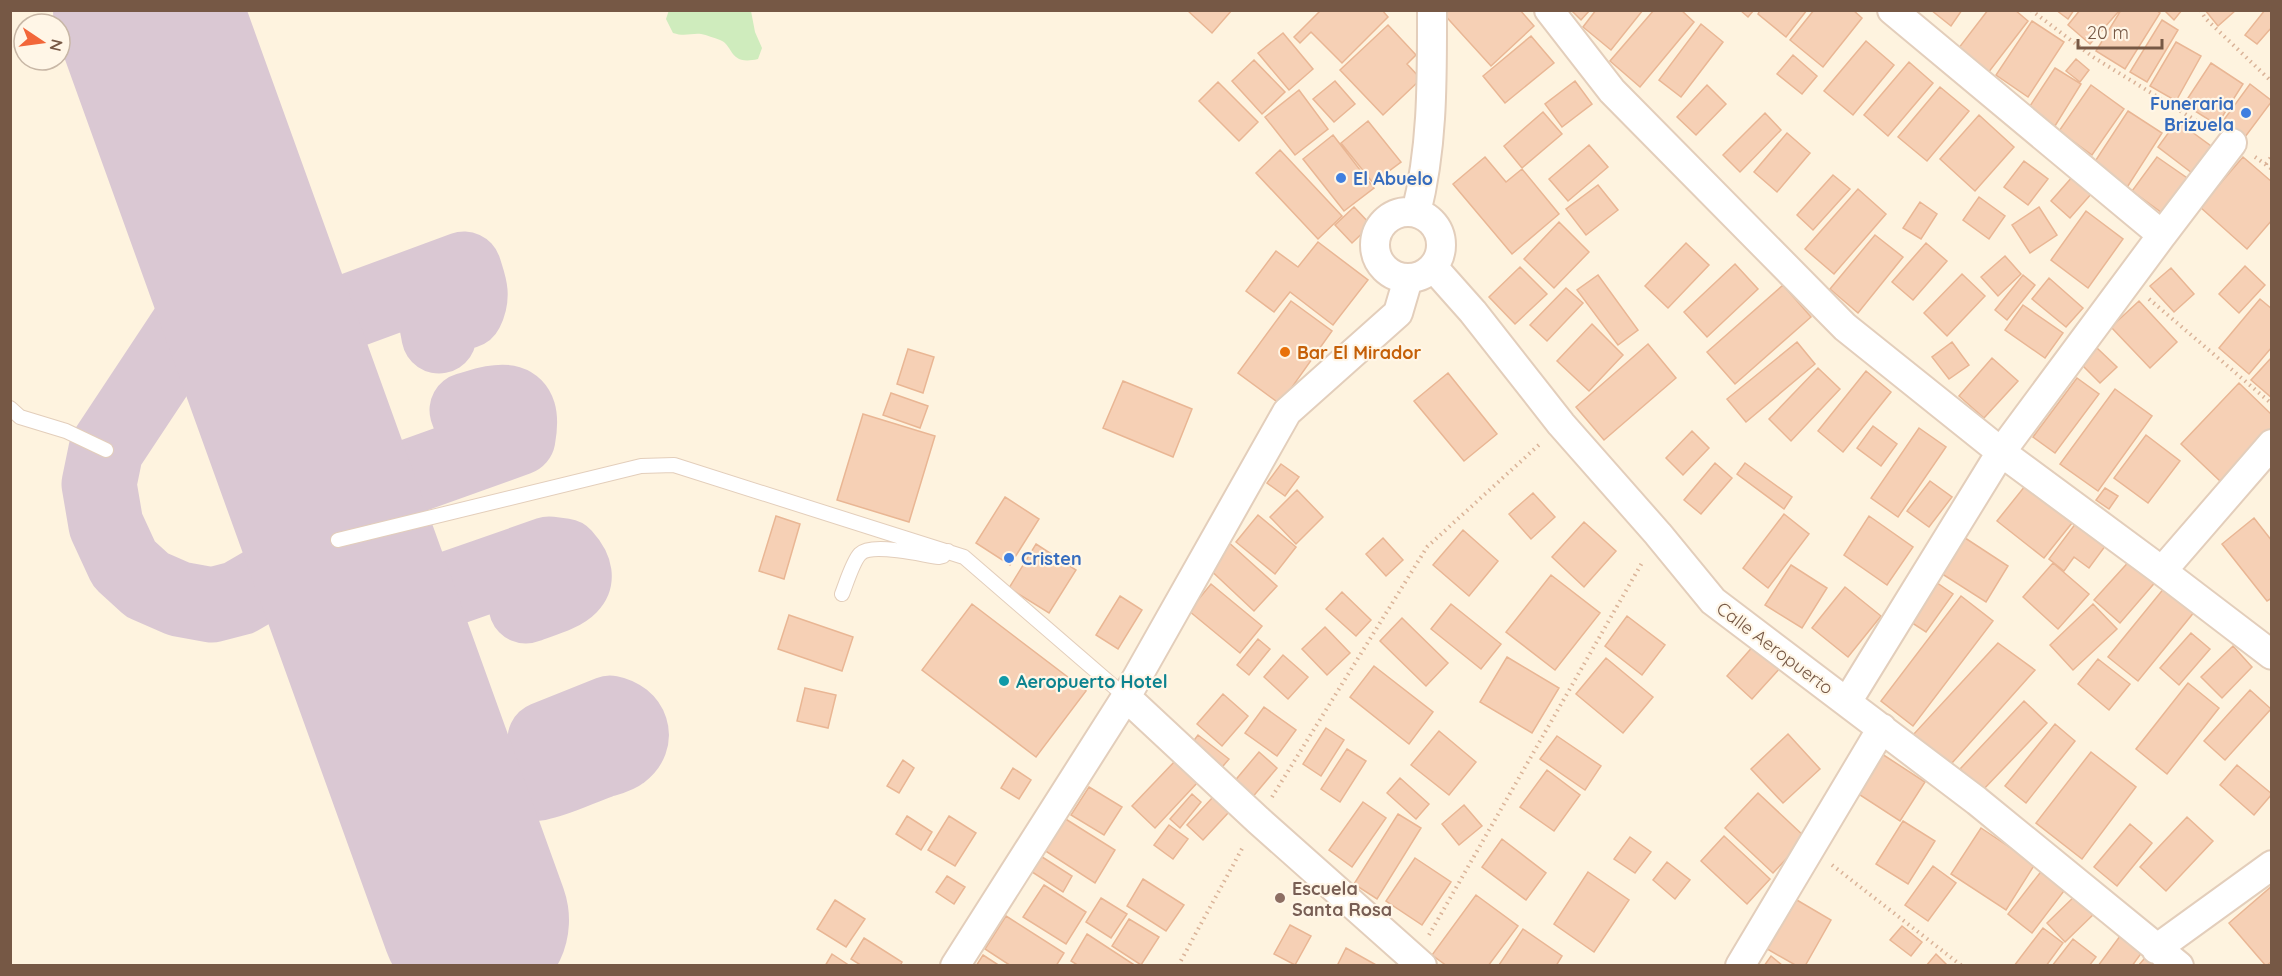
<svg xmlns="http://www.w3.org/2000/svg" width="2282" height="976" font-family="Quicksand,sans-serif">
  <style>
    .green { fill: #cfecbd }
    .lines { fill: none; stroke-linecap: round; stroke-linejoin: round }
    .taxiway { stroke: #dac8d3; stroke-width: 75 }
    .runway { stroke: #dac8d3; stroke-width: 188 }
    .building { fill: #f6d0b5; stroke: #e9b694; stroke-width: 1.5 }
    .service-casing { stroke: #e3cebb; stroke-width: 16 }
    .minor-casing { stroke: #e3cebb; stroke-width: 32 }
    .path { stroke: #dab398; stroke-width: 4; stroke-dasharray: 1.5 4.5; stroke-linecap: butt }
    .service { stroke: #fff; stroke-width: 14 }
    .minor { stroke: #fff; stroke-width: 28 }
    .shop-dot { fill: #3f7fe0; stroke: #fff6e7; stroke-width: 2 }
    .food-dot { fill: #e8710a; stroke: #fff6e7; stroke-width: 2 }
    .culture-dot { fill: #0f9aa8; stroke: #fff6e7; stroke-width: 2 }
    .education-dot { fill: #8d6e63; stroke: #fff6e7; stroke-width: 2 }
    .labels { text-anchor: middle; dominant-baseline: central; stroke-width: 4.5; stroke-linejoin: round; paint-order: stroke }
    .shop-label { font-size: 18px; font-weight: bold; fill: #366cbe; stroke: #fff6e7; text-anchor: start }
    .food-label { font-size: 18px; font-weight: bold; fill: #c56008; stroke: #fff6e7; text-anchor: start }
    .street-label { font-size: 18px; fill: #765845; stroke: #fff6e7 }
    .culture-label { font-size: 18px; font-weight: bold; fill: #0d838f; stroke: #fff6e7; text-anchor: start }
    .education-label { font-size: 18px; font-weight: bold; fill: #785e54; stroke: #fff6e7; text-anchor: start }
  </style>
  <rect width="100%" height="100%" fill="#fef3df"/>
  <path class="green" d="M669,10L751,11L755,32L762,48L758,59C728,66 734,45 720,40C714,38 707,35 701,34C691,33 685,37 673,33L666,19Z"/>
  <g class="lines">
    <path class="taxiway" d="M226,230L215,279L202,305L106,450L99,484L106,525L124,564L147,585L179,599L212,605L239,598L270,580L294,556L306,533L312,503L301,437
      M246,285C266,316 273,324 312,325L464,269C469,285 474,295 466,311L436,320L439,336
      M311,464C333,481 346,487 373,490L518,438C527,390 498,401 467,410L473,427
      M345,560L371,585L387,594L403,598L426,597L549,554L564,556C594,589 551,596 526,606
      M390,684C400,702 409,724 422,740C447,770 500,790 539,783C559,779 580,768 600,761C606,759 616,757 621,753C640,739 631,717 610,713L545,739L551,757"/>
    <path class="runway" d="M147,10L475,920"/>
  </g>
  <path class="building" d="M1187,10H1232L1212,33Z
    M1321,10H1382L1388,17L1342,63L1311,32L1300,43L1294,37Z
    M1440,10H1520L1534,26L1491,66Z
    M1571,10H1590L1581,20Z
    M1596,10H1643L1611,50L1583,27Z
    M1654,10H1681L1694,22L1640,87L1610,61Z
    M1740,10H1754L1748,17Z
    M1760,10H1807L1786,37L1758,14Z
    M1814,10H1853L1862,18L1823,67L1790,40Z
    M1931,10H1962L1951,26Z
    M1988,10H2015L2028,21L1988,73L1958,49Z
    M2056,10H2074L2068,19Z
    M2080,10H2119V11L2090,44L2068,25Z
    M2121,10H2156L2160,13L2125,69L2096,51Z
    M2164,10H2182L2174,20Z
    M2205,10H2236L2218,26Z
    M2265,10H2272V27L2257,44L2245,35Z
    M2162,20L2178,30L2147,82L2130,72Z
    M2032,21L2064,42L2028,97L1996,75Z
    M1701,24L1723,42L1681,97L1659,80Z
    M1388,25L1416,55L1407,64L1421,79L1383,115L1340,70Z
    M1283,33L1313,69L1289,90L1258,53Z
    M1531,36L1554,63L1505,103L1483,76Z
    M1866,41L1894,65L1853,115L1824,91Z
    M2176,42L2201,56L2176,101L2150,86Z
    M1793,55L1817,76L1802,94L1777,74Z
    M2076,59L2089,70L2080,82L2066,71Z
    M1254,60L1285,92L1262,114L1232,81Z
    M1909,62L1933,83L1888,136L1864,115Z
    M2211,63L2243,84L2217,125L2184,104Z
    M2055,68L2081,84L2055,126L2028,109Z
    M1335,81L1355,104L1334,122L1313,99Z
    M1575,81L1592,104L1562,127L1545,104Z
    M1218,82L1258,122L1239,141L1199,101Z
    M2250,84L2272,101L2242,141L2220,125Z
    M1707,85L1726,104L1696,135L1677,117Z
    M2091,85L2124,109L2092,155L2059,131Z
    M1940,87L1969,111L1927,161L1898,137Z
    M1299,90L1328,129L1295,155L1265,117Z
    M2128,111L2162,133L2126,189L2092,166Z
    M1543,112L1562,134L1522,168L1504,146Z
    M1765,113L1781,130L1740,172L1723,155Z
    M1979,115L2014,147L1975,191L1940,159Z
    M1368,121L1401,162L1373,183L1341,143Z
    M2177,121L2211,146L2192,173L2158,147Z
    M1787,133L1810,153L1777,192L1754,172Z
    M1333,135L1374,188L1344,211L1303,159Z
    M1589,145L1608,167L1568,201L1549,179Z
    M1280,150L1342,216L1318,239L1256,173Z
    M1485,157L1506,182L1522,169L1559,214L1512,254L1453,184Z
    M2157,157L2190,180L2165,215L2132,191Z
    M2243,157L2272,182V220L2247,249L2200,207Z
    M2024,161L2048,179L2028,205L2004,187Z
    M1833,175L1850,189L1813,230L1797,215Z
    M2073,176L2092,193L2070,218L2051,201Z
    M1598,185L1618,210L1586,235L1566,209Z
    M1858,189L1886,214L1834,274L1805,249Z
    M1979,197L2005,216L1989,239L1963,220Z
    M1920,202L1937,214L1921,239L1903,228Z
    M1354,207L1371,225L1352,243L1335,225Z
    M2039,207L2057,235L2030,253L2012,225Z
    M2086,211L2123,239L2088,288L2051,260Z
    M1559,222L1589,252L1554,288L1524,259Z
    M1875,235L1903,257L1858,313L1830,289Z
    M1318,242L1368,280L1333,325L1290,292L1274,312L1246,291L1276,251L1298,267Z
    M1686,243L1709,265L1668,308L1645,286Z
    M1926,243L1947,261L1913,300L1892,282Z
    M2005,256L2021,274L1998,296L1981,277Z
    M1735,264L1758,289L1707,337L1684,312Z
    M2245,266L2265,285L2239,313L2219,294Z
    M1520,267L1547,294L1515,324L1489,297Z
    M2171,268L2194,294L2174,312L2150,286Z
    M1962,274L1985,296L1947,336L1924,313Z
    M1598,275L1638,330L1618,345L1577,290Z
    M2023,275L2035,285L2007,320L1995,310Z
    M2049,278L2083,308L2066,327L2032,299Z
    M1783,285L1811,317L1735,384L1707,352Z
    M1566,288L1583,303L1547,341L1530,325Z
    M2260,299L2272,309V347L2249,374L2219,348Z
    M1291,301L1332,331L1280,404L1238,373Z
    M2139,301L2177,342L2150,368L2111,327Z
    M2023,305L2063,333L2045,358L2005,330Z
    M1592,324L1623,355L1589,391L1557,361Z
    M1797,342L1815,364L1746,422L1727,399Z
    M1952,342L1969,365L1949,379L1932,357Z
    M1648,344L1676,378L1604,440L1576,407Z
    M2097,348L2117,367L2100,383L2081,364Z
    M908,349L934,357L923,393L897,384Z
    M2272,357V398L2251,380Z
    M1992,358L2018,381L1984,418L1959,396Z
    M1818,368L1840,389L1791,441L1769,419Z
    M1866,371L1891,392L1843,452L1818,431Z
    M1448,373L1497,434L1464,461L1414,401Z
    M2077,378L2099,394L2055,453L2033,437Z
    M1123,381L1192,409L1173,457L1103,428Z
    M2239,383L2272,415V427L2220,481L2181,444Z
    M2115,389L2152,416L2098,491L2060,464Z
    M891,393L928,406L920,428L883,415Z
    M863,414L935,436L909,522L837,500Z
    M1873,426L1897,444L1881,466L1857,448Z
    M1919,428L1946,447L1898,517L1871,498Z
    M1692,431L1709,448L1683,475L1666,458Z
    M2146,435L2180,461L2148,503L2114,478Z
    M1715,463L1732,478L1701,514L1684,500Z
    M1745,463L1792,497L1784,509L1737,474Z
    M1281,464L1299,477L1285,496L1267,483Z
    M1930,481L1952,497L1929,527L1907,511Z
    M2025,486L2072,523L2044,558L1997,521Z
    M2105,488L2118,496L2109,509L2096,500Z
    M1297,490L1323,517L1296,544L1270,517Z
    M1533,493L1555,517L1531,539L1509,514Z
    M1005,497L1039,519L1010,565L976,543Z
    M1784,514L1809,534L1768,588L1743,568Z
    M1258,515L1296,547L1275,574L1236,542Z
    M776,516L800,524L784,579L759,571Z
    M1869,516L1913,547L1887,585L1844,555Z
    M2254,518L2272,541V598L2267,601L2222,544Z
    M1584,522L1616,551L1584,587L1552,557Z
    M2076,523L2106,545L2089,568L2074,557L2064,571L2049,559Z
    M1463,530L1498,561L1469,596L1433,565Z
    M1959,534L2008,566L1986,602L1936,570Z
    M1383,538L1403,560L1386,576L1366,554Z
    M1226,540L1277,586L1254,611L1204,564Z
    M1036,544L1076,570L1049,613L1009,588Z
    M2133,557L2158,579L2120,623L2094,600Z
    M2053,563L2089,594L2058,629L2023,597Z
    M1791,565L1827,588L1802,628L1765,605Z
    M1551,575L1600,613L1555,670L1506,632Z
    M1930,578L1953,594L1926,632L1903,617Z
    M1211,584L1262,626L1240,653L1189,611Z
    M1845,587L1881,616L1848,657L1812,628Z
    M2165,587L2195,611L2138,681L2108,657Z
    M1342,592L1371,620L1356,636L1326,609Z
    M1120,596L1142,610L1118,649L1096,635Z
    M1961,596L1993,621L1913,726L1881,701Z
    M972,604L1086,691L1036,757L922,670Z
    M1451,604L1501,644L1481,669L1431,629Z
    M2093,604L2117,629L2073,670L2050,645Z
    M789,615L853,637L842,671L778,649Z
    M1627,616L1665,645L1642,675L1605,646Z
    M1402,618L1448,663L1426,686L1380,641Z
    M1325,627L1350,653L1327,675L1302,649Z
    M2191,633L2210,649L2179,685L2160,668Z
    M1258,639L1270,649L1249,675L1237,665Z
    M1998,643L2035,670L1952,763L1912,736Z
    M1755,644L1781,667L1752,699L1727,676Z
    M2233,646L2252,667L2222,698L2201,677Z
    M1283,655L1308,677L1288,699L1264,677Z
    M1507,657L1559,688L1532,733L1480,702Z
    M1606,658L1653,697L1623,733L1576,694Z
    M2098,659L2130,684L2109,710L2078,684Z
    M1374,666L1433,712L1409,744L1350,697Z
    M2188,683L2219,708L2167,774L2136,749Z
    M805,688L836,695L828,728L797,721Z
    M2250,690L2271,709L2225,760L2204,741Z
    M1223,694L1248,716L1222,746L1197,724Z
    M2024,701L2047,723L1982,791L1960,769Z
    M1264,707L1296,730L1277,756L1245,733Z
    M2055,724L2075,741L2026,803L2005,786Z
    M1326,728L1344,740L1321,776L1303,764Z
    M1439,731L1476,762L1449,795L1411,765Z
    M1788,734L1820,769L1783,803L1751,769Z
    M1198,735L1229,759L1218,772L1189,747Z
    M1557,736L1601,766L1585,790L1540,759Z
    M1347,749L1366,761L1340,802L1321,789Z
    M1259,752L1277,768L1251,799L1233,783Z
    M2091,752L2136,787L2082,859L2036,823Z
    M1882,754L1925,782L1900,821L1857,793Z
    M903,760L914,768L899,793L887,786Z
    M1176,760L1198,782L1155,828L1132,806Z
    M2237,765L2272,794L2254,815L2220,785Z
    M1013,768L1031,780L1019,799L1001,788Z
    M1547,770L1580,795L1554,831L1520,807Z
    M1400,778L1429,804L1416,819L1387,793Z
    M1089,787L1122,807L1104,835L1071,815Z
    M1758,793L1806,838L1773,873L1725,828Z
    M1192,794L1201,802L1180,828L1170,819Z
    M1213,797L1229,812L1203,840L1187,825Z
    M1363,802L1386,818L1352,867L1329,850Z
    M1464,805L1482,826L1459,845L1442,824Z
    M1398,814L1421,828L1377,899L1354,884Z
    M907,816L932,832L921,850L896,834Z
    M949,816L976,833L955,866L928,850Z
    M2187,817L2213,841L2166,891L2140,867Z
    M1064,818L1115,850L1095,883L1044,850Z
    M1903,821L1935,841L1908,884L1876,864Z
    M2130,824L2152,843L2117,886L2094,867Z
    M1169,825L1188,839L1173,859L1154,845Z
    M1981,828L2035,864L2006,910L1951,874Z
    M1724,836L1770,879L1747,904L1701,861Z
    M1630,837L1651,852L1635,873L1614,859Z
    M1502,839L1546,873L1526,900L1482,867Z
    M1039,855L1072,876L1063,892L1029,870Z
    M1415,858L1451,882L1422,925L1386,901Z
    M1667,862L1690,880L1675,899L1653,880Z
    M1933,866L1956,883L1928,921L1905,905Z
    M2043,869L2067,887L2032,933L2008,914Z
    M1588,872L1629,900L1594,952L1554,924Z
    M947,876L965,887L954,904L936,892Z
    M1143,879L1184,905L1166,931L1127,906Z
    M1044,885L1086,912L1066,944L1023,917Z
    M2272,886V961L2266,966L2229,923Z
    M2079,892L2097,911L2065,942L2047,923Z
    M1476,895L1518,926L1488,966H1447L1432,955Z
    M1790,896L1831,920L1805,966H1797L1762,946Z
    M1101,898L1127,914L1111,938L1086,922Z
    M835,900L865,919L846,947L817,929Z
    M1006,916L1064,953L1056,966H1011L985,949Z
    M1129,919L1159,937L1141,965L1112,946Z
    M1290,925L1311,936L1295,965L1274,954Z
    M1902,926L1922,942L1911,956L1890,940Z
    M2043,928L2063,943L2046,966H2014Z
    M1523,929L1562,956L1556,966L1499,965Z
    M2123,932L2145,948L2132,966H2098Z
    M1087,934L1136,966H1079L1071,961Z
    M864,938L902,962L900,966H862L851,959Z
    M2073,939L2096,957L2089,966H2052Z
    M1346,948L1378,966H1337Z
    M2150,952L2166,966H2138Z
    M832,954L850,966H825Z
    M1936,954L1948,966H1926Z
    M983,955L1000,966H976Z
    M1771,956L1783,966H1764Z"/>
  <g class="lines">
    <g class="service-casing">
      <path id="service" d="M10,408L20,417L66,431L106,450
        M338,540L641,466L674,465L964,557L1126,697
        M842,594C846,584 853,561 860,554C872,542 922,555 939,557L943,556L948,551"/>
    </g>
    <g class="minor-casing">
      <path id="minor" d="M1549,10L1612,91L1845,327L2001,452L2162,571L2272,655
        M1375 245a33 33 0 1 1 66 0a33 33 0 1 1-66 0Z
        M1416,213C1433,146 1432,79 1432,10
        M2162,235L2232,143
        M1433,267L1473,312L1561,424L1658,534L1713,601L1977,801L2179,966
        M2162,571L2272,444
        M1126,697L1258,820L1422,966
        M1847,702L2001,452L2162,235L1892,10
        M2156,949L2272,865
        M955,966L1126,697L1287,412L1398,313L1408,279
        M1740,966L1882,728"/>
    </g>
    <path class="path" d="M2031,10L2093,57L2208,128
      M2200,10L2206,19L2272,82
      M2255,157L2272,169
      M2266,164L2272,156
      M2149,299L2272,404
      M1272,797L1427,547L1541,443
      M1832,865L1962,966
      M1429,935L1643,561
      M1178,966L1244,845"/>
    <use href="#service" class="service"/>
    <use href="#minor" class="minor"/>
  </g>
  <g class="shop-dot">
    <circle cx="2246" cy="113" r="6"/>
    <circle cx="1341" cy="178" r="6"/>
    <circle cx="1009" cy="558" r="6"/>
  </g>
  <circle class="food-dot" cx="1285" cy="352" r="6"/>
  <circle class="culture-dot" cx="1004" cy="681" r="6"/>
  <circle class="education-dot" cx="1280" cy="898" r="6"/>
  <g class="labels">
    <g class="shop-label">
      <text x="2234" y="103" text-anchor="end">Funeraria<tspan x="2234" dy="21">Brizuela</tspan></text>
      <text x="1353" y="178">El Abuelo</text>
      <text x="1021" y="558">Cristen</text>
    </g>
    <g class="food-label">
      <text x="1297" y="352">Bar El Mirador</text>
    </g>
    <g class="street-label">
      <text transform="translate(1775 648) rotate(37)">Calle Aeropuerto</text>
    </g>
    <g class="culture-label">
      <text x="1016" y="681">Aeropuerto Hotel</text>
    </g>
    <g class="education-label">
      <text x="1292" y="888">Escuela<tspan x="1292" dy="21">Santa Rosa</tspan></text>
    </g>
  </g>
  <rect width="2282" height="976" fill="none" stroke="#765845" stroke-width="24"/>
  <g transform="translate(42 42) rotate(103)"><circle r="28" fill="#fff6e7" stroke="#c8b7a6" stroke-width="1.5"/>
  <path d="M0-4.5L10 22L0 15L-10 22Z" fill="#f2673a"/>
  <text y="-9" font-size="16" font-weight="bold" text-anchor="middle" fill="#765845">N</text>
  </g>
  <path d="M2078 39v9h84v-9" fill="none" stroke="#765845" stroke-width="3"/>
  <text x="2087" y="39" font-size="18" fill="#765845" stroke="#fff6e7" stroke-width="4.5" paint-order="stroke">20 m</text>
</svg>
